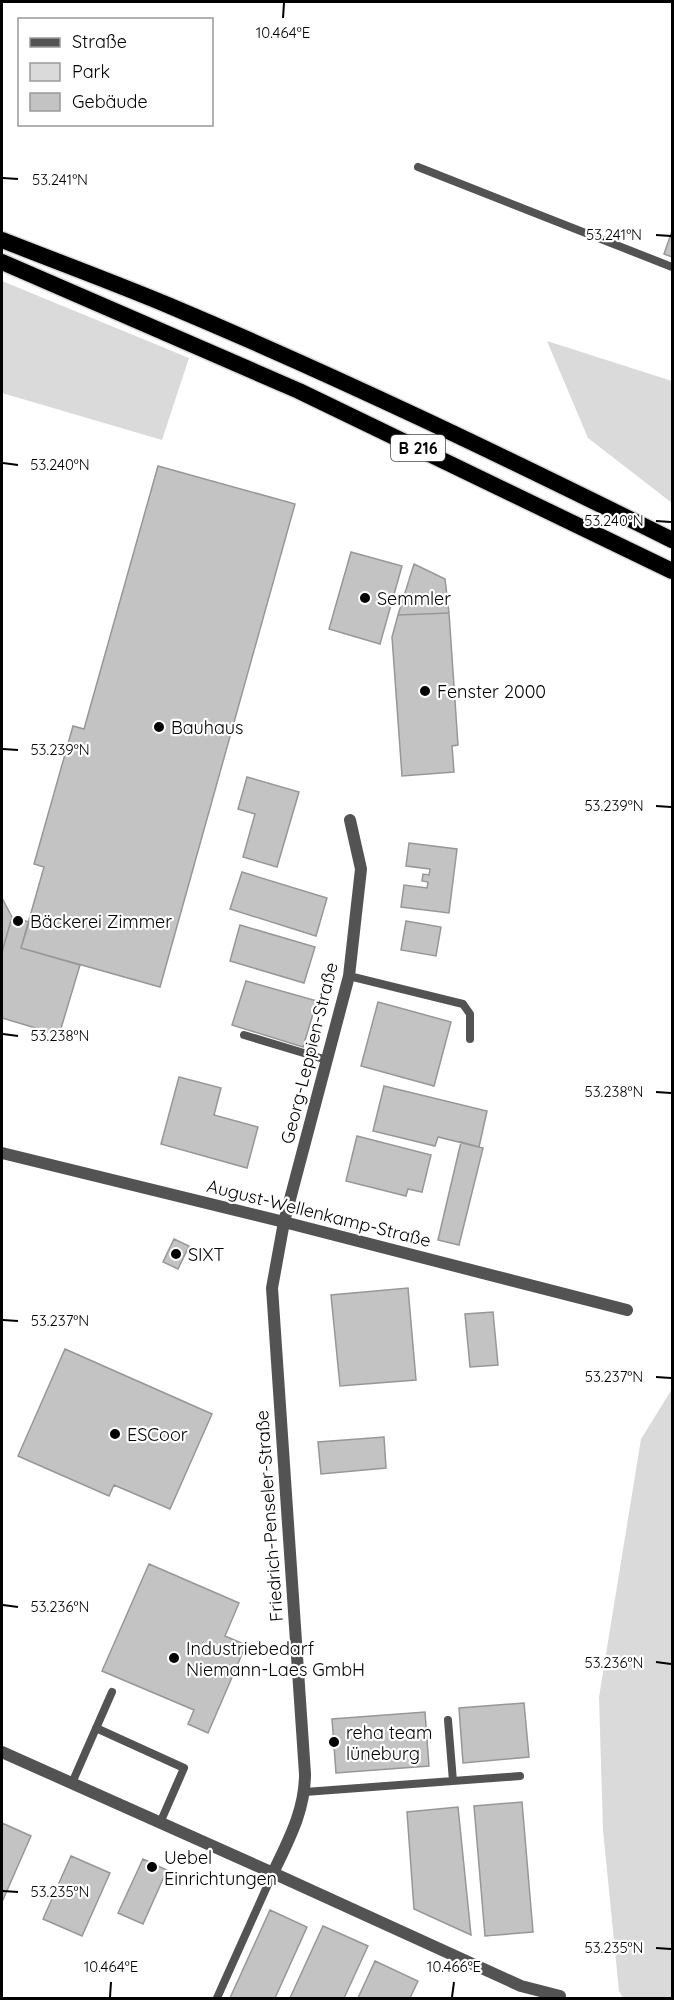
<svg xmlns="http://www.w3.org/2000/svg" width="674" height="2000" font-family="Quicksand,sans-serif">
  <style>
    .green { fill: #dadada }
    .building { fill: #c3c3c3; stroke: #979797; stroke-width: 1.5 }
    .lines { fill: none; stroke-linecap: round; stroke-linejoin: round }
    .trunk-casing { stroke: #dbdbdb; stroke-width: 19 }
    .service { stroke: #535353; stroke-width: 8 }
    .minor { stroke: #535353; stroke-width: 12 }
    .trunk { stroke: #000; stroke-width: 16 }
    .ticks { fill: none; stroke: #000; stroke-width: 2 }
    .poi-dot { fill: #000; stroke: #fff; stroke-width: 2 }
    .labels { text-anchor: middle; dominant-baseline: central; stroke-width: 4.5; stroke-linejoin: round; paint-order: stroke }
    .shield { fill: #fff; stroke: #4c4c4c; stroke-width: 1.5 }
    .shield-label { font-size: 16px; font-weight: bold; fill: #000 }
    .poi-label { font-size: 18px; fill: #000; stroke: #fff; text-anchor: start }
    .street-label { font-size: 18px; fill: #000; stroke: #fff }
    .ticks-label { font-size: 15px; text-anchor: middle; fill: #000; stroke: #fff; stroke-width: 4.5; stroke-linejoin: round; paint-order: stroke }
  </style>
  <rect width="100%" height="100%" fill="#fff"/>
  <path class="green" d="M2,281L189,358L162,440L2,393Z
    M547,341L672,381V503L588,438Z
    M672,1389V1998H623L619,1991L603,1830L599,1697L641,1439Z"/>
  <path class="building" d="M672,231V257L664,254Z
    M158,466L295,504L160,987L21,948L44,867L34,864L73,726L84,729Z
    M351,552L402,566L380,644L329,629Z
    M414,564L445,579L449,613L398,615Z
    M449,613L458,745L452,746L454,772L402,776L392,637L398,615Z
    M247,777L299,792L277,867L243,857L255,814L238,809Z
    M409,843L457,849L449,913L401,907L404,885L427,888L428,882L422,881L423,874L429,875L430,869L406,866Z
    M242,872L327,898L316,936L230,909Z
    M2,898L12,917L2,952Z
    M12,917L29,922L21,948L80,965L59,1035L2,1018V952Z
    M406,921L441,927L436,956L401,950Z
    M240,925L315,947L304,983L230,961Z
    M246,981L317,1001L303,1047L232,1025Z
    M378,1002L451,1022L434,1086L361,1066Z
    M179,1077L221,1088L214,1115L258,1127L247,1168L161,1144Z
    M384,1086L487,1111L479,1147L438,1137L435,1146L373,1131Z
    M357,1136L431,1155L422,1192L408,1189L406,1196L346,1181Z
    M461,1142L483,1148L459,1245L438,1240Z
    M174,1239L189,1246L178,1269L163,1262Z
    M408,1288L416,1380L340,1386L331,1295Z
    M493,1312L498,1365L470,1367L465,1314Z
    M65,1349L212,1414L170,1509L114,1485L109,1496L18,1456Z
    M384,1437L386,1468L321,1474L318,1442Z
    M149,1564L239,1603L225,1636L246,1645L208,1733L188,1724L194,1710L102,1671Z
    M524,1703L529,1757L463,1763L459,1708Z
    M425,1712L429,1766L336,1773L332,1719Z
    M522,1802L533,1932L485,1936L474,1806Z
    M458,1807L471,1935L414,1909L407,1812Z
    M2,1823L31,1836L2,1902Z
    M71,1856L110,1873L82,1936L43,1919Z
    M143,1859L167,1870L143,1924L118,1913Z
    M270,1910L307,1927L275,1998H230Z
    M323,1926L368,1946L344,1998H290Z
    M375,1961L418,1981L410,1998H358Z"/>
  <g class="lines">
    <g class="trunk-casing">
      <path id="trunk" d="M2,240C58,262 115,283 170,306C341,378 507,458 672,540
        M2,262L299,391L672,571"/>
    </g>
    <path class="service" d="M418,167L672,267
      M349,976L463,1004L470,1014V1039
      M244,1035L327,1060
      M448,1720L453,1781
      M96,1728L184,1768L160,1823
      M72,1783L112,1692
      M305,1792L520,1776
      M217,1998L273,1873"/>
    <path class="minor" d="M2,1153L284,1222L627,1310
      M2,1752L273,1873C288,1841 305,1811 305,1774L272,1288L284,1222L349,976L361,869L350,820
      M273,1873L521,1986L560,1996"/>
    <use href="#trunk" class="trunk"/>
  </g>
  <path class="ticks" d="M283,18L284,3M3,178L18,179M656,235L671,236M3,463L18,465M656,521L671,522M3,749L18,750M656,806L671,807M3,1034L18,1036M656,1092L671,1093M3,1320L18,1321M656,1377L671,1378M3,1605L18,1607M656,1662L671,1664M3,1891L18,1892M656,1948L671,1949M110,1997L111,1982M452,1997L454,1982"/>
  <g class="poi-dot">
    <circle cx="365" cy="598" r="6"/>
    <circle cx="425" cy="691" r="6"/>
    <circle cx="159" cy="727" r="6"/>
    <circle cx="18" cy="921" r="6"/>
    <circle cx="176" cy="1254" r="6"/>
    <circle cx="115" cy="1434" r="6"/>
    <circle cx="174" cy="1658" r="6"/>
    <circle cx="334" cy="1742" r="6"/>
    <circle cx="152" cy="1867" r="6"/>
  </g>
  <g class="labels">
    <rect class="shield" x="391" y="435" width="54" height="26" rx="4.5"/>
    <g class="shield-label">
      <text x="418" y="448">B 216</text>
    </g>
    <g class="poi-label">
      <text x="377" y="598">Semmler</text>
      <text x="437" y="691">Fenster 2000</text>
      <text x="171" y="727">Bauhaus</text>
      <text x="30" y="921">Bäckerei Zimmer</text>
      <text x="188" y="1254">SIXT</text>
      <text x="127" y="1434">ESCoor</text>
      <text x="186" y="1648">Industriebedarf<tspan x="186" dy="21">Niemann-Laes GmbH</tspan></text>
      <text x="346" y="1732">reha team<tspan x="346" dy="21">lüneburg</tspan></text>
      <text x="164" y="1857">Uebel<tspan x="164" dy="21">Einrichtungen</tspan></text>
    </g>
    <g class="street-label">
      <text transform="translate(309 1053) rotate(-76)">Georg-Leppien-Straße</text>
      <text transform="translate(319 1213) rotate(14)">August-Wellenkamp-Straße</text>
      <text transform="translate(269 1516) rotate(-94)">Friedrich-Penseler-Straße</text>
    </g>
  </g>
  <g class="ticks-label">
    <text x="283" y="38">10.464°E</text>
    <text x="60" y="185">53.241°N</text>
    <text x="614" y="240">53.241°N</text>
    <text x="60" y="470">53.240°N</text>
    <text x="614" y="526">53.240°N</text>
    <text x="60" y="755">53.239°N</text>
    <text x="614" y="811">53.239°N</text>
    <text x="60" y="1041">53.238°N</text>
    <text x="614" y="1097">53.238°N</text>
    <text x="60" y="1326">53.237°N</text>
    <text x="614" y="1382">53.237°N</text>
    <text x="60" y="1612">53.236°N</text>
    <text x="614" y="1668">53.236°N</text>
    <text x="60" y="1897">53.235°N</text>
    <text x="614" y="1953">53.235°N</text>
    <text x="111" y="1972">10.464°E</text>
    <text x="454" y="1972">10.466°E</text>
  </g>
  <rect width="674" height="2000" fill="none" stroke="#000000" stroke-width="6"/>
  <rect x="18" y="18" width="195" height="108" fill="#ffffff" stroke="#999999" stroke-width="1.5"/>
  <rect x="30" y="38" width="30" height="9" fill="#535353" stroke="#999999" stroke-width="1.5"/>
  <text x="72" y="48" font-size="18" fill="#000000">Straße</text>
  <rect x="30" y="63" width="30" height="18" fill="#dadada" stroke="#999999" stroke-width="1.5"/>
  <text x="72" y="78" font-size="18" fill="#000000">Park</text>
  <rect x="30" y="93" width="30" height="18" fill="#c3c3c3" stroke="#999999" stroke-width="1.5"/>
  <text x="72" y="108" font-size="18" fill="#000000">Gebäude</text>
</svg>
